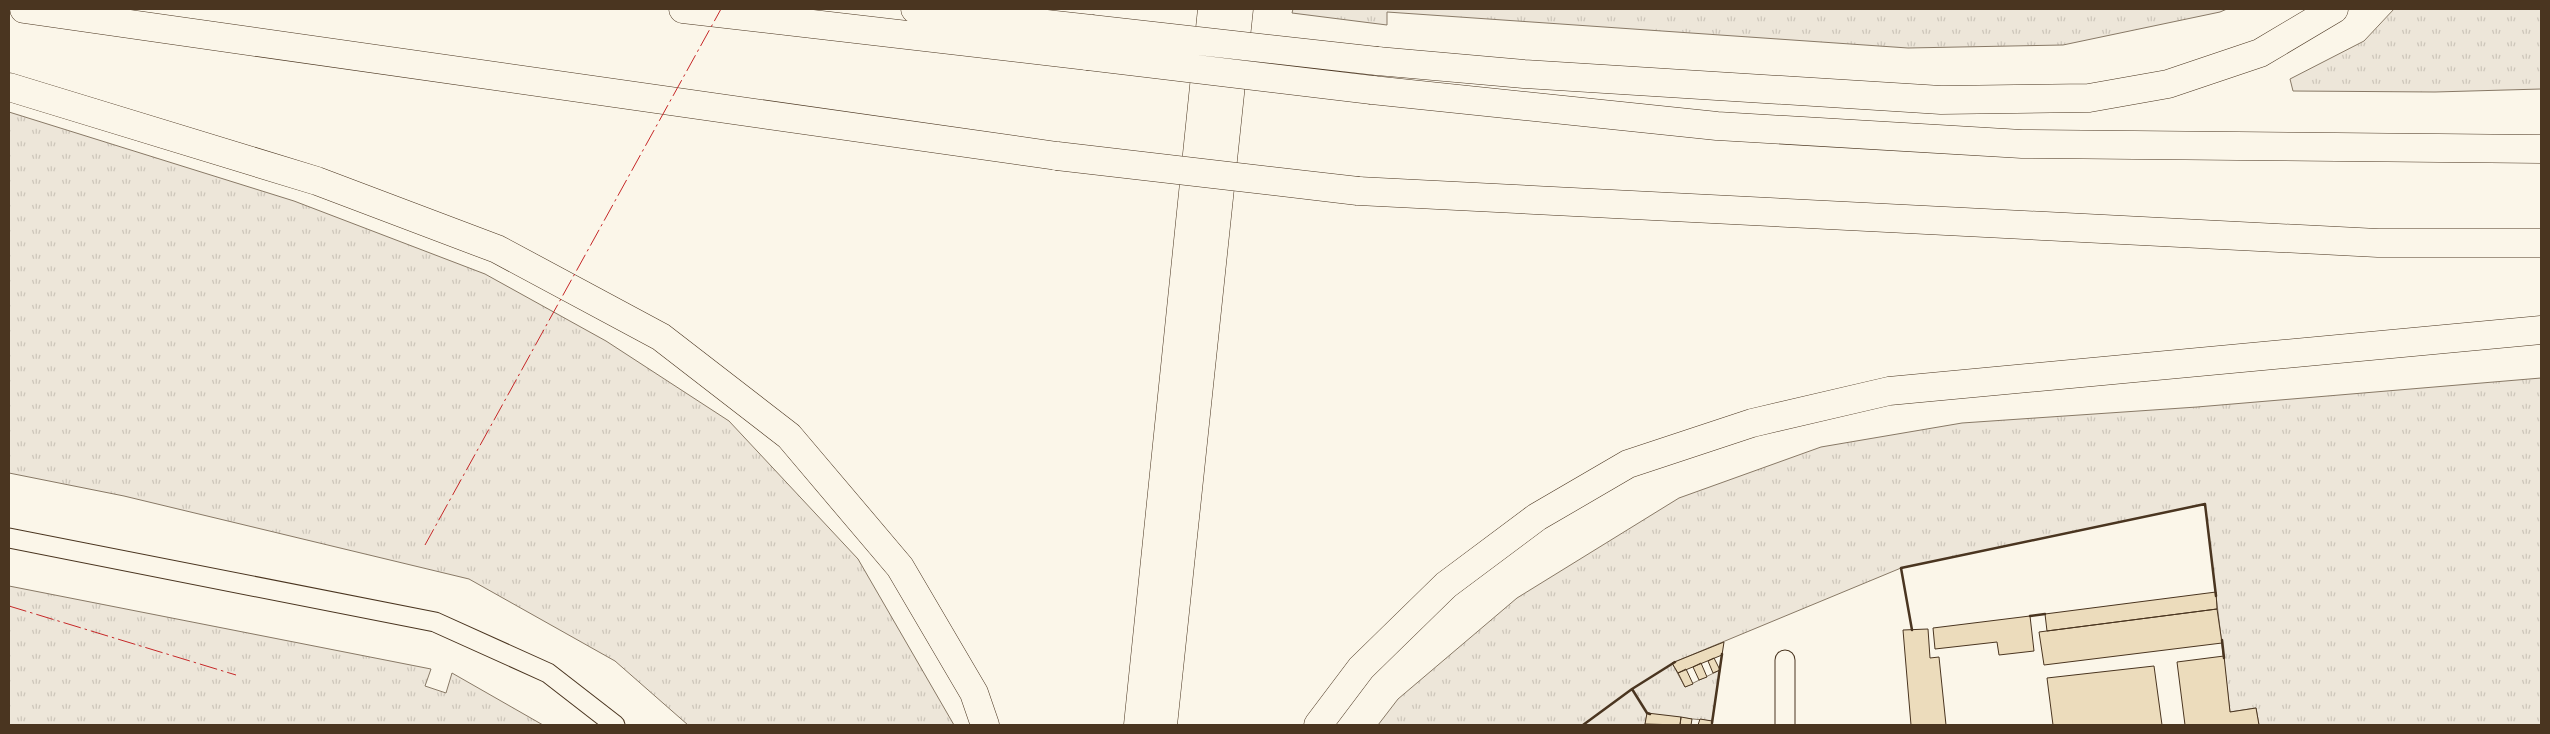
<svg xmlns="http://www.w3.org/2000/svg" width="2550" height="734" font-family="'PT Sans Narrow',sans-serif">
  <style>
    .grass { fill: url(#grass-tufts); stroke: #887966 }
    .building { fill: #ecdcbc; stroke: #4a3520 }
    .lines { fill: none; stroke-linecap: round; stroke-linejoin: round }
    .service-casing { stroke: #4a3520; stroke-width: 21 }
    .motorway-casing { stroke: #4a3520; stroke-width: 29 }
    .service { stroke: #fbf6e9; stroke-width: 19 }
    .motorway { stroke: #fbf6e9; stroke-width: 28 }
    .motorway-bridge-casing { stroke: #4a3520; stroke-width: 29; stroke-linecap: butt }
    .motorway-bridge { stroke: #fbf6e9; stroke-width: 28 }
    .wall { stroke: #4a3520; stroke-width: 2.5 }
    .power { stroke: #c62828; stroke-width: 1; stroke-dasharray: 18 4 2.5 4; stroke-linecap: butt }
  </style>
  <defs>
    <pattern id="grass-tufts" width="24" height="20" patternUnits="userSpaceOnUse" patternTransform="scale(1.25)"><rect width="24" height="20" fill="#ede6d9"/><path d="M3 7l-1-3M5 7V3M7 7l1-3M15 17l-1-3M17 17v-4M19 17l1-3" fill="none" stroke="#cdc6ba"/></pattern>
  </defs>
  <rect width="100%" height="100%" fill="#fbf6e9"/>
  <path class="grass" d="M1293,9H2227L2220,12L2063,45L1908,48L1387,12V25L1292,13Z
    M2394,9H2541V89L2435,92L2293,91L2290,79L2364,41Z
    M9,112L294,201L485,274L606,341L729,421L858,559L954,725H688L615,661L469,579L124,496L9,473Z
    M2541,378V725H2259L2256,708L2230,712L2205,504L1901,568L1672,663L1685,687L1720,670L1712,721L1647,714L1645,725H1378L1398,699L1517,598L1679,498L1821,447L1962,423L2197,407Z
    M9,586L431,669L425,686L446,693L452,673L543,725H9Z"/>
  <path class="building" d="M2216,592L2217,609L2047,631L2045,614Z
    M2217,609L2222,643L2044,665L2039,632Z
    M2030,616L2034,651L1999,655L1997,642L1935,649L1933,628Z
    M1928,629L1930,658L1939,657L1946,725H1911L1903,630Z
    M1724,642L1722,655L1678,673L1672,663Z
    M2224,656L2230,712L2256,708L2259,725H2185L2177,662Z
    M1714,658L1720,670L1713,673L1708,661Z
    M1701,663L1707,677L1699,680L1693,667Z
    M2154,666L2162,725H2053L2047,678Z
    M1686,669L1693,684L1685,687L1678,673Z
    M1647,713L1681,717L1680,725L1645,724Z
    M1681,717L1692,719L1691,725H1680Z
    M1700,719L1712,721L1711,725H1698Z"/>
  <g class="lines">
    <g class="service-casing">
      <path id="service" d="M9,538L435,622L548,673L615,725
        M1785,660V725"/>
    </g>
    <g class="motorway-casing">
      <path id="motorway" d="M24,9L1057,156
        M683,9L1088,56
        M915,9L1091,29
        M1377,61L1524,74L1941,100L2089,98L2168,84L2260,53L2334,9
        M9,87L317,181L497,249L661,337L789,436L900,567L974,693L985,725
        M1372,90L1717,126L2022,144L2541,149
        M1358,191L2378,243H2541
        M1138,725L1212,9
        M1163,725L1239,9
        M1318,725L1361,668L1446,585L1537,517L1628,464L1752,423L1889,391L2541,330"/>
    </g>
    <use href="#service" class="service"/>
    <use href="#motorway" class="motorway"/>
    <g class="motorway-bridge-casing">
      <path id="motorway-bridge" d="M1091,29L1377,61
        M1088,56L1372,90
        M1057,156L1358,191"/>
    </g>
    <use href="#motorway-bridge" class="motorway-bridge"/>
    <path class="wall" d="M2030,616L2045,614
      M1912,630L1901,568L2205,504L2216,596
      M2222,640L2224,658
      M1632,689L1647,713L1650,714
      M1712,723L1722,654
      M1583,725L1632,689L1675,662"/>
    <path class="power" d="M425,545L721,9
      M9,606L236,675"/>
  </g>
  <rect width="2550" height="734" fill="none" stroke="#4a3520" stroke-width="20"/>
</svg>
